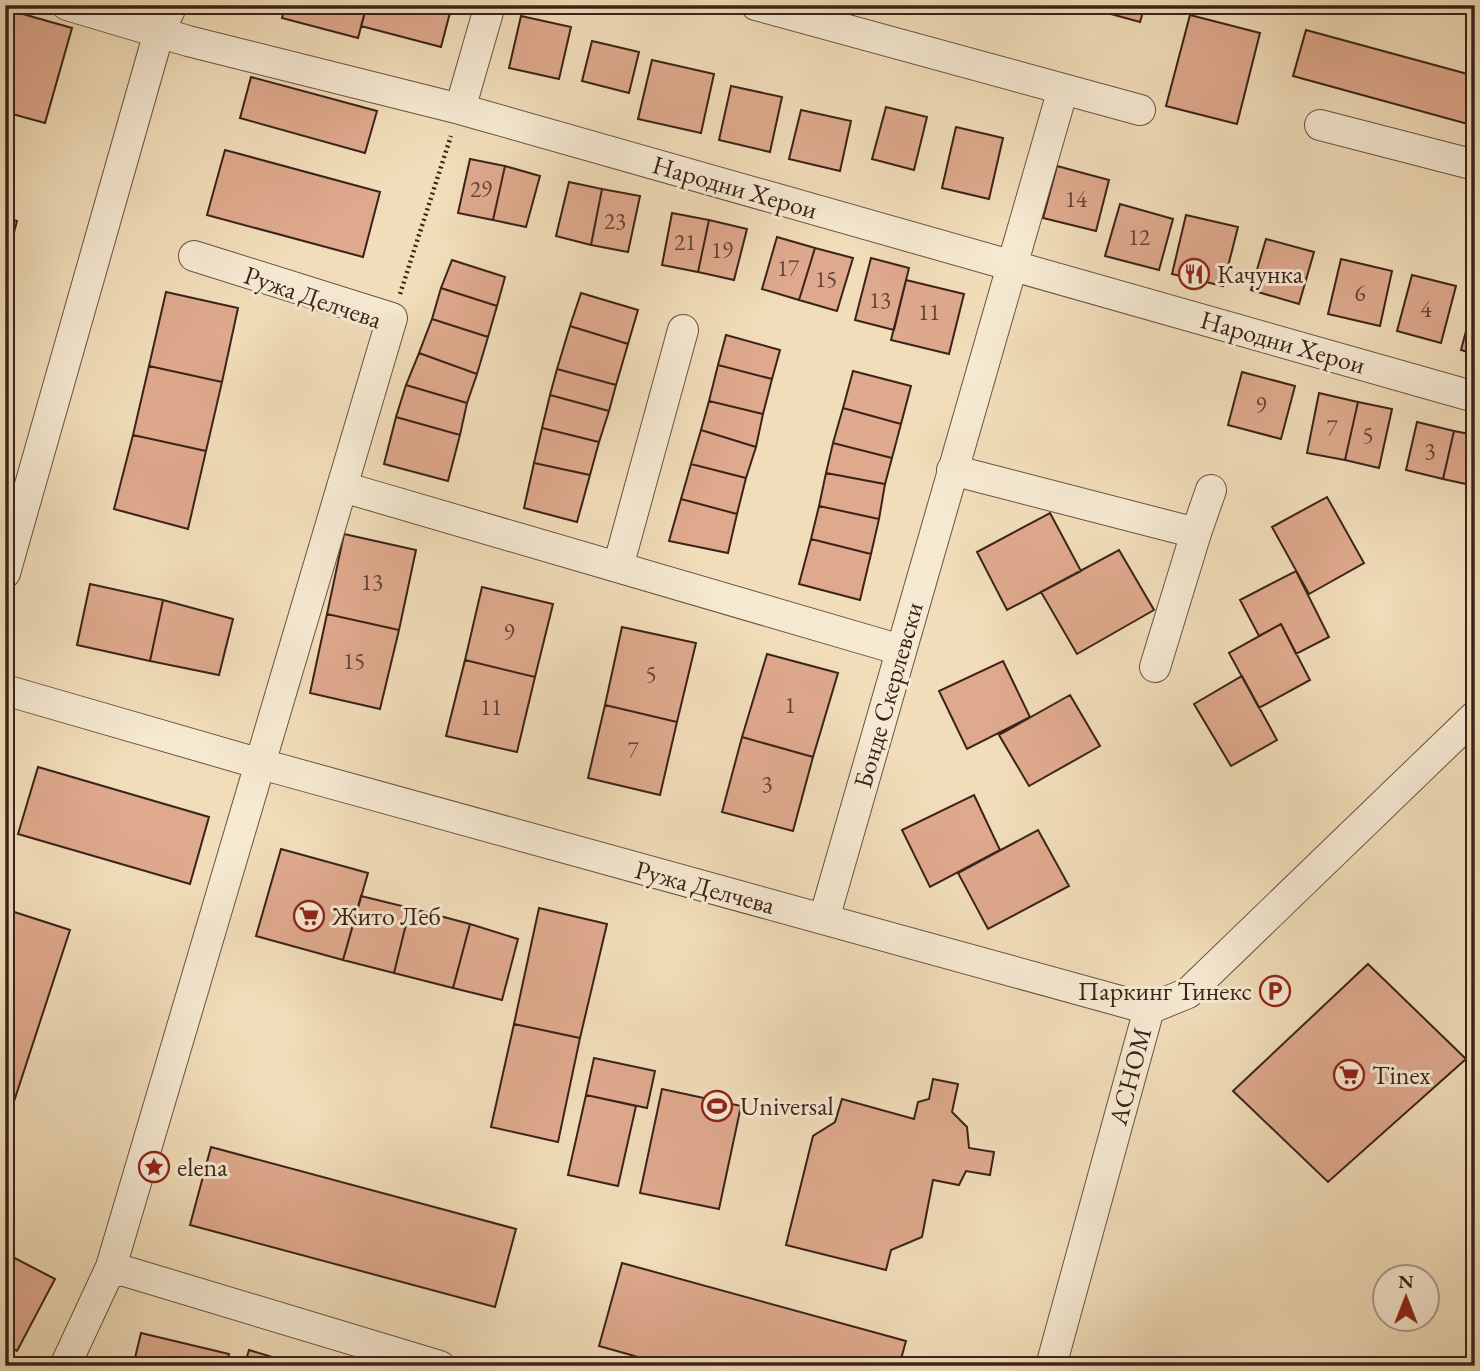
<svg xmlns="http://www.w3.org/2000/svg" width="1480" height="1371" font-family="'EB Garamond',serif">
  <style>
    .building { fill: #dfa98d; stroke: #3b2319; stroke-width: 2 }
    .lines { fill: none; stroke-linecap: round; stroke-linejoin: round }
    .minor-casing { stroke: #685241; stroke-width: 32 }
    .path { stroke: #3b2319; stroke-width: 4.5; stroke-dasharray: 2 3.5; stroke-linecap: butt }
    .minor { stroke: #f6e9d2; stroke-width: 30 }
    .labels { text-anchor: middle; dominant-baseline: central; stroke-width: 6; stroke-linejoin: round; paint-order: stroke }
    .number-label { font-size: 23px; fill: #644436 }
    .street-label { font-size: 26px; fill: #3b2319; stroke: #f6e9d2 }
    .poi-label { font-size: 26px; fill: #3b2319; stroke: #f6e9d2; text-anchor: start }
  </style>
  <rect width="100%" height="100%" fill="#f1ddb9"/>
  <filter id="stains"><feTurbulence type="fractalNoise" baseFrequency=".00286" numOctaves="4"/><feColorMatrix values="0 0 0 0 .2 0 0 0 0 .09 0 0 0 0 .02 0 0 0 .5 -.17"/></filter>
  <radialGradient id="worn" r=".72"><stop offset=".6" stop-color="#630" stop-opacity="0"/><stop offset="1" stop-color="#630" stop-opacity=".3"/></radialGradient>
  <path class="building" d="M285,5H367L358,38L282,18Z
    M367,5H452L441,47L361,26Z
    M1078,5H1145L1140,22Z
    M5,9L72,28L45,123L5,112Z
    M1190,15L1260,33L1237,124L1166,106Z
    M521,16L571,27L559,79L509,68Z
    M1306,30L1475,76V126L1293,76Z
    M592,41L639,52L629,93L582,81Z
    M652,60L714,74L701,133L638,119Z
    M251,77L377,111L365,153L240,118Z
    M731,86L782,97L770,152L719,140Z
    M886,107L927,117L914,170L872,159Z
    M801,110L851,121L840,171L789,159Z
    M956,127L1003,138L989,199L942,188Z
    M225,150L380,192L363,257L207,215Z
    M470,159L505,166L493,220L458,213Z
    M505,166L540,176L526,227L493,220Z
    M1057,166L1109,180L1096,231L1043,218Z
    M569,182L602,189L591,245L556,236Z
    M602,189L640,196L628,252L591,245Z
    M1120,204L1173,219L1159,270L1105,256Z
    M672,213L709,220L698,272L662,265Z
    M1186,215L1238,227L1223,286L1172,274Z
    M5,218L17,221L5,266Z
    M709,220L747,229L734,280L698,272Z
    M777,237L815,248L799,300L762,289Z
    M1266,239L1314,252L1299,304L1251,290Z
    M815,248L853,258L837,311L799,300Z
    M871,258L909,268L894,330L855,320Z
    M1341,259L1392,271L1380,326L1328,314Z
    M452,260L505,277L497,306L441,288Z
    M1412,275L1456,286L1441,343L1397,331Z
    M906,280L964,294L949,354L891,340Z
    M441,288L497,306L488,337L432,319Z
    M166,292L238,308L222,382L149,366Z
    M581,293L638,310L628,344L570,326Z
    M1475,297V354L1461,350Z
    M432,319L488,337L477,374L419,353Z
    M570,326L628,344L616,385L557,369Z
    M726,335L780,350L772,379L718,365Z
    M419,353L477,374L467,403L406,385Z
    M718,365L772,379L763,414L709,401Z
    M149,366L222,382L206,451L133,435Z
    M557,369L616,385L609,411L550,395Z
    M853,371L911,386L901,424L843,408Z
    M1242,372L1295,386L1281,439L1228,425Z
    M406,385L467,403L460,435L396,417Z
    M1319,393L1358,402L1345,460L1307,453Z
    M550,395L609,411L599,442L542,428Z
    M709,401L763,414L756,447L701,430Z
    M1358,402L1392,409L1379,468L1345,460Z
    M843,408L901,424L892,458L833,443Z
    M396,417L460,435L448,481L384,464Z
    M1417,422L1454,431L1443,479L1406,470Z
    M542,428L599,442L590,475L534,463Z
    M701,430L756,447L746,478L691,464Z
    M1454,431L1475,435V486L1443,479Z
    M133,435L206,451L188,529L114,509Z
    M833,443L892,458L885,484L826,473Z
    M534,463L590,475L577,522L524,508Z
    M691,464L746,478L737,514L681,499Z
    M826,473L885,484L879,519L819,506Z
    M1327,497L1364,563L1309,594L1272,527Z
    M681,499L737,514L728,553L669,541Z
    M819,506L879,519L871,554L811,539Z
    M1050,513L1081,571L1007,610L977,552Z
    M344,534L416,550L399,630L327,614Z
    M811,539L871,554L860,600L799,584Z
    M1119,550L1154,610L1077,654L1041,592Z
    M1296,571L1329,637L1296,654L1281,624L1259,636L1240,600Z
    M90,584L163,600L150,661L77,645Z
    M482,587L553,604L535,677L465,660Z
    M163,600L233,619L219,675L150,661Z
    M327,614L399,630L380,709L310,693Z
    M1281,624L1310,680L1259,708L1229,653Z
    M622,627L696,643L677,722L605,705Z
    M767,654L838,673L813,757L742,737Z
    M465,660L535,677L517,752L446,736Z
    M1003,661L1030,717L967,749L939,691Z
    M1242,676L1277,740L1231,766L1194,704Z
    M1070,695L1100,746L1029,786L999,735Z
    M605,705L677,722L660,795L588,778Z
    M742,737L813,757L793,831L722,812Z
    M38,767L209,817L190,884L18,834Z
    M974,795L1000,850L930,887L902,830Z
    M1038,830L1069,886L988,929L958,873Z
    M281,849L368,873L343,960L256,936Z
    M361,896L410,908L394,973L343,960Z
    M410,908L470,924L453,988L394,973Z
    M539,908L607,924L580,1038L514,1024Z
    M5,909L70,930L5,1129Z
    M470,924L518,939L502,1000L453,988Z
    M1368,964L1466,1059L1328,1182L1233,1091Z
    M514,1024L580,1038L558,1142L491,1127Z
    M594,1058L655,1071L647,1108L586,1095Z
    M933,1079L958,1084L952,1112L967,1127L969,1148L994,1152L990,1175L966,1171L959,1185L933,1180L922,1237L891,1250L886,1270L786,1245L813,1136L835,1122L842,1099L914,1119L918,1102L929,1099Z
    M662,1089L741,1106L719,1209L640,1193Z
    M586,1095L636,1106L618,1186L568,1175Z
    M211,1147L516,1229L495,1307L190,1225Z
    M5,1253L55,1279L17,1351L5,1345Z
    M622,1263L906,1341L899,1366H670L599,1346Z
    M141,1333L229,1354L226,1366H133Z
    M249,1350L302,1366H244Z"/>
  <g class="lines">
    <g class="minor-casing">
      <path id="minor" d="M67,5L188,41L460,109L1475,397
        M756,5L1140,110
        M460,109L490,5
        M1320,125L1475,165
        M952,470L1196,533L1155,667
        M343,487L901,650
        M1196,533L1211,490
        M618,567L683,330
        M5,573L159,32L172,5
        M5,690L261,764L1149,1009
        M824,919L1063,89
        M1149,1009L1188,993L1475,716
        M111,1267L440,1366
        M65,1366L111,1267L392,318L194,256
        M1051,1366L1149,1009"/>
    </g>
    <path class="path" d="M400,294L451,136
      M5,873L8,876"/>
    <use href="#minor" class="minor"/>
  </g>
  <defs>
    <g id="restaurant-ring" transform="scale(1.575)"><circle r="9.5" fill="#f6e9d2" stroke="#8f2418" stroke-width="1.5"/><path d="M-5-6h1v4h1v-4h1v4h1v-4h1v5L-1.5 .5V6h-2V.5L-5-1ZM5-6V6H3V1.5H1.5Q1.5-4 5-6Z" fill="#8f2418"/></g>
    <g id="supermarket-ring" transform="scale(1.575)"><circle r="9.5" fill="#f6e9d2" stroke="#8f2418" stroke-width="1.5"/><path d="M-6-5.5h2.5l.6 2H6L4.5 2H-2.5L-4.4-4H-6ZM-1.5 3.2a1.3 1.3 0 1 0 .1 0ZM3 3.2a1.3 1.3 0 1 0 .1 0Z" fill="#8f2418"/></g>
    <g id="parking-ring" transform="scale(1.575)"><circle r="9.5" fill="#f6e9d2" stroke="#8f2418" stroke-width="1.5"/><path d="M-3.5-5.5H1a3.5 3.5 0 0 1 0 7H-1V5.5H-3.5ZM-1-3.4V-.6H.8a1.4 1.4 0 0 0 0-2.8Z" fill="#8f2418"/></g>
    <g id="stadium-ring" transform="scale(1.575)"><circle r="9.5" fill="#f6e9d2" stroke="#8f2418" stroke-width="1.5"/><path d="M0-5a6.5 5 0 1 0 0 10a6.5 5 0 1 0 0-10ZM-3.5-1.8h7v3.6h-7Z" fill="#8f2418"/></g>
    <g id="sight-ring" transform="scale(1.575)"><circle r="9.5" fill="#f6e9d2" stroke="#8f2418" stroke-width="1.5"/><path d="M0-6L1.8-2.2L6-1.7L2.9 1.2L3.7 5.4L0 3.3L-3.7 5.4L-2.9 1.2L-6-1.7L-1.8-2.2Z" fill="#8f2418"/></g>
  </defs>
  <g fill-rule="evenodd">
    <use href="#restaurant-ring" x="1194" y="274"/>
    <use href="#supermarket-ring" x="309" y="916"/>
    <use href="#parking-ring" x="1275" y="991"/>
    <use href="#supermarket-ring" x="1349" y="1075"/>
    <use href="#stadium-ring" x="717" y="1106"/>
    <use href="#sight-ring" x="154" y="1167"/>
  </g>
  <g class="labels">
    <g class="number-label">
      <text x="481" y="189">29</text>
      <text x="1076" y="199">14</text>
      <text x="615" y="221">23</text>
      <text x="1139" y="237">12</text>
      <text x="685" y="242">21</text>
      <text x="722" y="250">19</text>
      <text x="788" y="268">17</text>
      <text x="826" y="279">15</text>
      <text x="1360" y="293">6</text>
      <text x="880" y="300">13</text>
      <text x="1426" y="309">4</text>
      <text x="929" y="312">11</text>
      <text x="1261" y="405">9</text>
      <text x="1332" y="428">7</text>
      <text x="1368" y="435">5</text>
      <text x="1430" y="451">3</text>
      <text x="372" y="582">13</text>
      <text x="509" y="632">9</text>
      <text x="354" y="661">15</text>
      <text x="651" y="674">5</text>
      <text x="790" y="705">1</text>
      <text x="491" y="707">11</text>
      <text x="633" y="750">7</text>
      <text x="767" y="784">3</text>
    </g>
    <g class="street-label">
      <text transform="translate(735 187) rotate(16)">Народни Херои</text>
      <text transform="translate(313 297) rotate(19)">Ружа Делчева</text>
      <text transform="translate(1283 342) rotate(16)">Народни Херои</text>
      <text transform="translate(888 695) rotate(-74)">Бонде Скерлевски</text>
      <text transform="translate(705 887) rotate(15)">Ружа Делчева</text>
      <text transform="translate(1130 1076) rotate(-75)">АСНОМ</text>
    </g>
    <g class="poi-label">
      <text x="1217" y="274">Качунка</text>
      <text x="332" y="916">Жито Леб</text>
      <text x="1252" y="991" text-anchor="end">Паркинг Тинекс</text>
      <text x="1372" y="1075">Tinex</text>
      <text x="740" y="1106">Universal</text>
      <text x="177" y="1167">elena</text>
    </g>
  </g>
  <rect width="1480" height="1371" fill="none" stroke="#f1ddb9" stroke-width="28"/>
  <rect x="7" y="7" width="1466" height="1357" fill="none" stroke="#3b2319" stroke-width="3.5"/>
  <rect x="14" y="14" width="1452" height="1343" fill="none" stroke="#3b2319" stroke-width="2"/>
  <g transform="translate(1406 1298)"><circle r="33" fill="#f6e9d2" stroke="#ab9a88" stroke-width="2"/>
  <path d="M0-5L12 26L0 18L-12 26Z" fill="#8f2418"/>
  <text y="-10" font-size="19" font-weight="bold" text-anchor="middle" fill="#3b2319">N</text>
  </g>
  <rect width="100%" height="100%" filter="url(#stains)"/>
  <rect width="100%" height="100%" fill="url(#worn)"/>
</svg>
